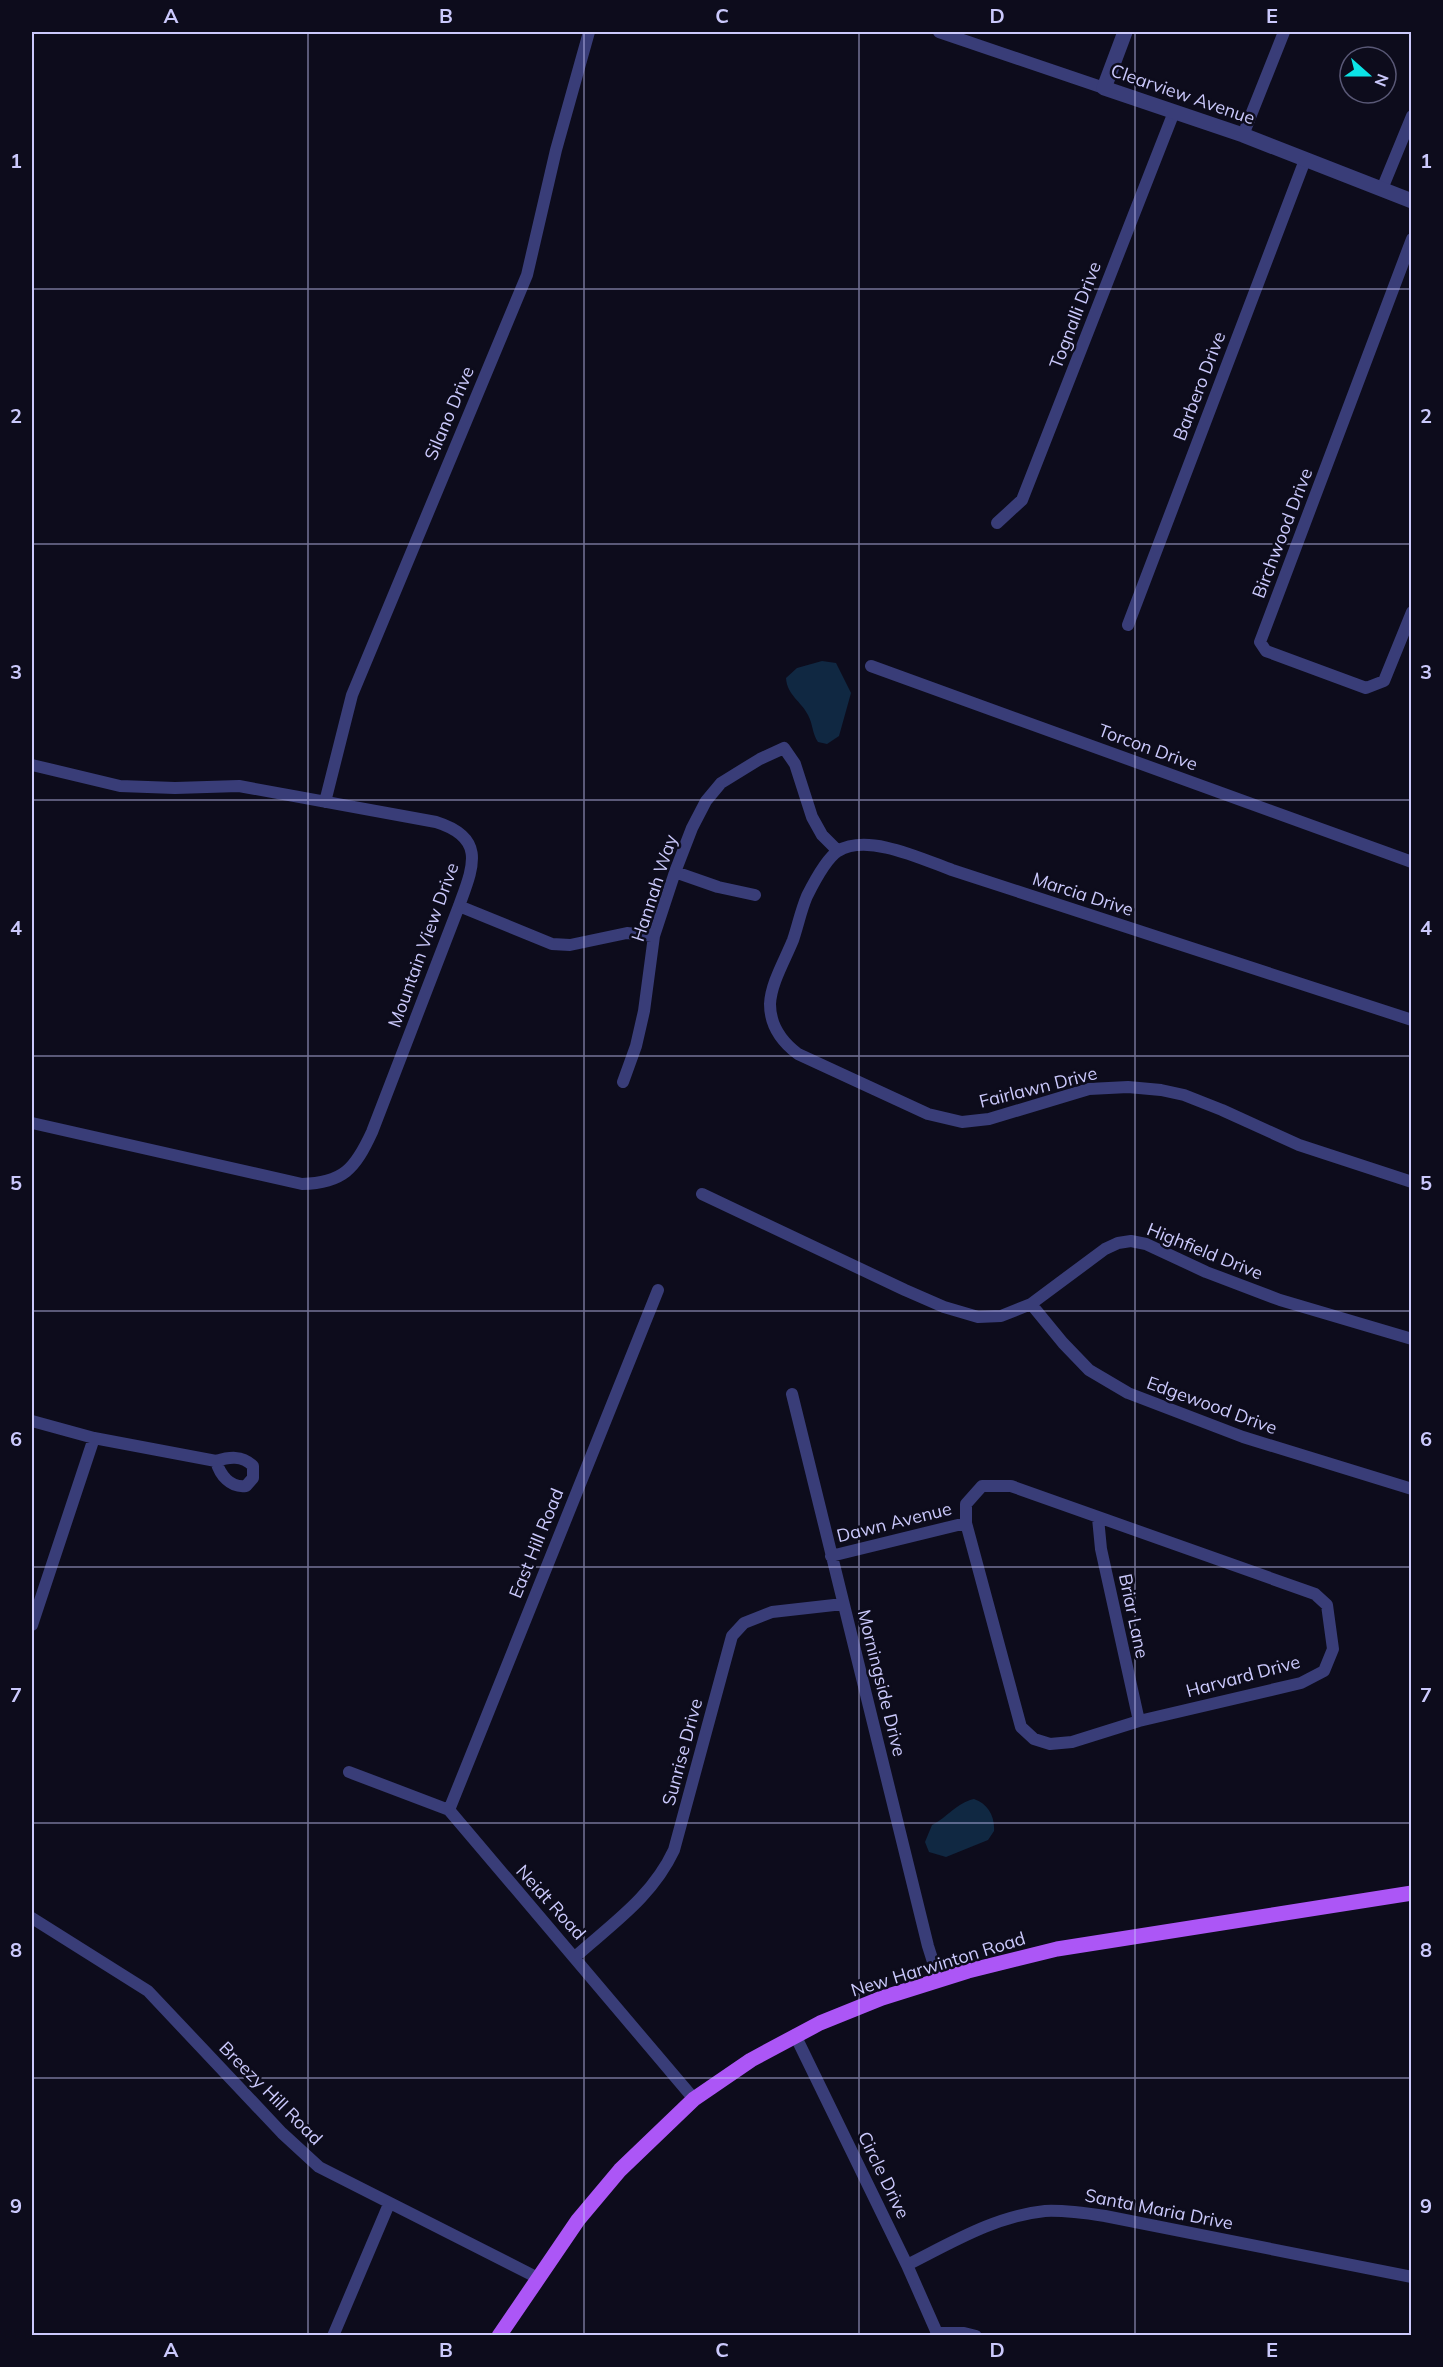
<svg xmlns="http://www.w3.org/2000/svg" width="1443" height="2367" font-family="Mulish,sans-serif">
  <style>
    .water { fill: #102842 }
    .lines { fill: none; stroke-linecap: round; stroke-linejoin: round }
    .minor { stroke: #393d78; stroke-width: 12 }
    .tertiary { stroke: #393d78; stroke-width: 15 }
    .primary { stroke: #ac56f6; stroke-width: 15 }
    .grid { fill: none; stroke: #cbc9fc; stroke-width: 1.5; stroke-opacity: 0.55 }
    .labels { text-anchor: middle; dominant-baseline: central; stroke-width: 5; stroke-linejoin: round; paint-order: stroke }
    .street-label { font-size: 18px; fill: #cbc9fc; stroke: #0d0c1c }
    .neatline { fill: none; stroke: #cbc9fc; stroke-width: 2 }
    .grid-label { font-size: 20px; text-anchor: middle; font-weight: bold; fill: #cbc9fc }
  </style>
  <rect width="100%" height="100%" fill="#0d0c1c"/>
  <path class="water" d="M822,661L836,663L851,693L839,736L827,744L818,742C812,733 813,724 808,715C801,701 787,695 786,678L797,668Z
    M974,1799C988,1804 995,1816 994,1831L988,1840L946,1857L929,1852L925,1842L932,1825C948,1817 956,1803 974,1799Z"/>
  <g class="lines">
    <path class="minor" d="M939,32L1104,88
      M1243,135L1284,32
      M1382,189L1412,116
      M1412,239L1260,642L1266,651L1366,688L1384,681L1412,612
      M997,523L1022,500L1174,112
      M1128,625L1305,160
      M871,666L1412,862
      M32,765L120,786L175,788L239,786L436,822C487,838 473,867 459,906L372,1132C355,1169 343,1183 302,1184L32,1123
      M325,802L352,695L527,275L556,150L589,32
      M675,872L718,887L755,895
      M459,906L552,944L570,945L627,933L654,936
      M1412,1020L952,870C922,859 868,833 838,851C827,858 813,884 807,896C801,910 798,925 793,940C785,960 771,983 770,1004C770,1026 782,1042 798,1054L928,1114L962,1122L989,1119L1089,1089L1128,1087L1161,1090L1184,1095L1222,1110L1299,1145L1412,1182
      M623,1082L636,1046L644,1011L654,936L675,872L692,828L706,801L721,783L760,759L784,748L795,764L812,817L822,835L838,851
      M702,1194L905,1290L944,1307L978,1317L1001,1316L1031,1304L1105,1249L1118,1243L1131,1241L1146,1244L1206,1272L1280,1300L1412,1339
      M1031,1304L1063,1343L1089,1370L1128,1393L1243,1437L1412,1489
      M792,1394L928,1946L939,1981
      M32,1421L94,1438L216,1461C229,1457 242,1455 253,1466V1478L246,1486C230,1488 220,1475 216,1461
      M982,1486H1011L1315,1594L1327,1605L1333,1649L1324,1671L1301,1683L1139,1721L1072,1742L1050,1744L1034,1739L1021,1727L966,1523V1504Z
      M1098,1518L1101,1549L1139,1721
      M831,1556L966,1523
      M32,1625L94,1438
      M349,1772L449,1810L694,2099
      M449,1810L658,1290
      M32,1918L148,1991L282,2133L319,2167L538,2278
      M575,1957C613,1923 652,1897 674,1850L732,1636L744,1623L772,1612L843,1604
      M795,2035L907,2265L937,2333L935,2336
      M907,2265C951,2243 995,2216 1045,2211C1065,2210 1085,2213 1105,2216L1412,2277
      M937,2333H964L976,2336
      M333,2336L389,2204"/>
    <path class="tertiary" d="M1125,32L1104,88L1243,135L1412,201"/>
    <path class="primary" d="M499,2336L578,2220L620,2170L694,2099L751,2060L820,2023L882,1998L968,1971L1057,1949L1412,1893"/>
  </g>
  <path class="grid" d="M308,32V2336M584,32V2336M859,32V2336M1135,32V2336M32,289H1412M32,544H1412M32,800H1412M32,1056H1412M32,1311H1412M32,1567H1412M32,1823H1412M32,2078H1412"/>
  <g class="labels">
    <g class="street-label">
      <text transform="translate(1183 94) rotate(19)">Clearview Avenue</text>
      <text transform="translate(1075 315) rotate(-69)">Tognalli Drive</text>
      <text transform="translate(1199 386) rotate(-69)">Barbero Drive</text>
      <text transform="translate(449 413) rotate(-67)">Silano Drive</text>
      <text transform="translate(1282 533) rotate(-69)">Birchwood Drive</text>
      <text transform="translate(1148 747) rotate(20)">Torcon Drive</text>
      <text transform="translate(654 888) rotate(-72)">Hannah Way</text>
      <text transform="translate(1083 894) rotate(18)">Marcia Drive</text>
      <text transform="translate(423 945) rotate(-70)">Mountain View Drive</text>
      <text transform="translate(1038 1087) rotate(-14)">Fairlawn Drive</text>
      <text transform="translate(1205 1251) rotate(22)">Highfield Drive</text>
      <text transform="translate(1212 1405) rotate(20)">Edgewood Drive</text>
      <text transform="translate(894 1522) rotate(-14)">Dawn Avenue</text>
      <text transform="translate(536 1543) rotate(-68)">East Hill Road</text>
      <text transform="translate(1134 1616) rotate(78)">Briar Lane</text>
      <text transform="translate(1243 1676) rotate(-15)">Harvard Drive</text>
      <text transform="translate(882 1683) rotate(76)">Morningside Drive</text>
      <text transform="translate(682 1752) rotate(-75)">Sunrise Drive</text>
      <text transform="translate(551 1902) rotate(48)">Neidt Road</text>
      <text transform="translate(938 1964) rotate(-17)">New Harwinton Road</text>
      <text transform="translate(271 2093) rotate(45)">Breezy Hill Road</text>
      <text transform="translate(884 2175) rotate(64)">Circle Drive</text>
      <text transform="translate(1159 2209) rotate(11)">Santa Maria Drive</text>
    </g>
  </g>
  <rect width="1443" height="2367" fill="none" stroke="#0d0c1c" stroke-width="66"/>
  <g transform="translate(1368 75) rotate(111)"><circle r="28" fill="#0d0c1c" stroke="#595876" stroke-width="1.5"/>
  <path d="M0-4.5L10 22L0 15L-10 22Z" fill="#0ce4e6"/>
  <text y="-9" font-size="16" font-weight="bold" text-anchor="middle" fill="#cbc9fc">N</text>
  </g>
  <rect x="33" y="33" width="1377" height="2301" class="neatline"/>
  <g class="grid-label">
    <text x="171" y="23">A</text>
    <text x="446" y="23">B</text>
    <text x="722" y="23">C</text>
    <text x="997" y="23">D</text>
    <text x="1272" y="23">E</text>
    <text x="16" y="168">1</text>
    <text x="1426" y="168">1</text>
    <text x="16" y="423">2</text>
    <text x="1426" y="423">2</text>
    <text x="16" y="679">3</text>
    <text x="1426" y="679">3</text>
    <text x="16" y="935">4</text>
    <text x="1426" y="935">4</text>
    <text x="16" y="1190">5</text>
    <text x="1426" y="1190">5</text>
    <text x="16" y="1446">6</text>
    <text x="1426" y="1446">6</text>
    <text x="16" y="1702">7</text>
    <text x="1426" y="1702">7</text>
    <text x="16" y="1957">8</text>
    <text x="1426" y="1957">8</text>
    <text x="16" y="2213">9</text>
    <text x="1426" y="2213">9</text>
    <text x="171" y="2357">A</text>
    <text x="446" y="2357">B</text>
    <text x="722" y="2357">C</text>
    <text x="997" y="2357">D</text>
    <text x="1272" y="2357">E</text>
  </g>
</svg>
